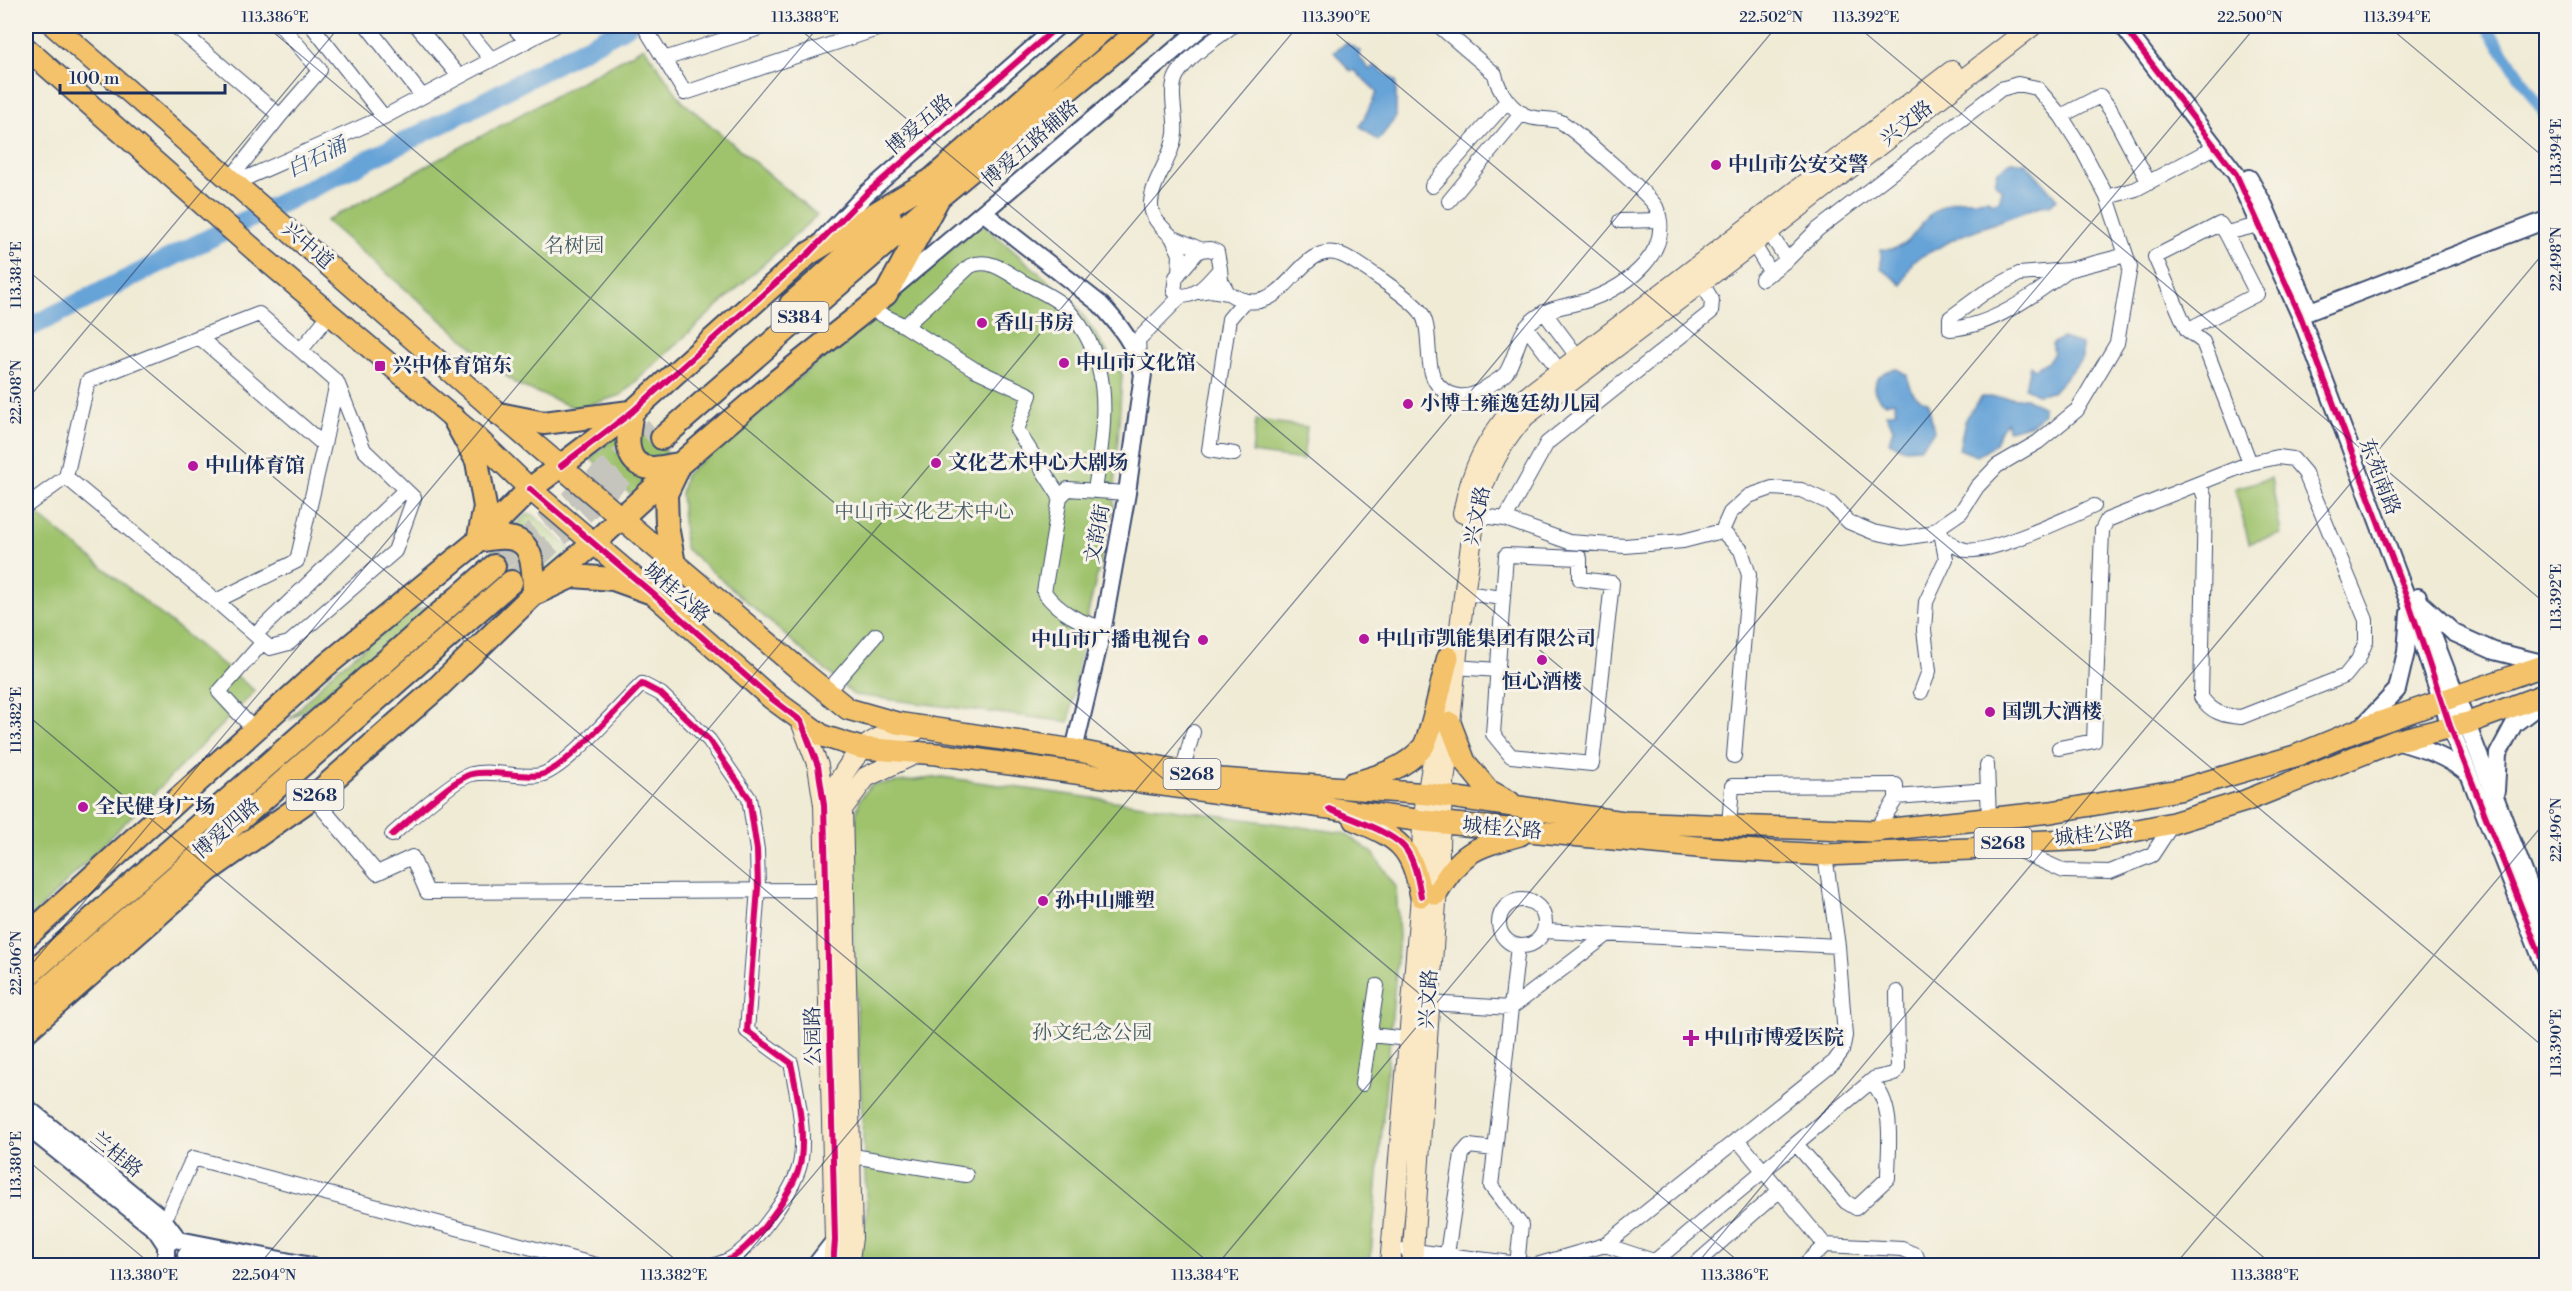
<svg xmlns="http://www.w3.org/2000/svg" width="2572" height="1291" font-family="'Libre Bodoni','Noto Serif SC',serif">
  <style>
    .green { fill: #9fc36d; stroke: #5d7966; stroke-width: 1.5 }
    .water { fill: #66a3d7; stroke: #40699a; stroke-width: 1.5 }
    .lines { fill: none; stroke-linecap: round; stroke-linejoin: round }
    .canal { stroke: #66a3d7; stroke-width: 12 }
    .river { stroke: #66a3d7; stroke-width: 20 }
    .trunk-tunnel { stroke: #c5c5bd; stroke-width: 22; stroke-dasharray: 22 11; stroke-linecap: butt }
    .minor-casing { stroke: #3b4b70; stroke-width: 16 }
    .tertiary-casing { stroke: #3b4b70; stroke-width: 20 }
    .secondary-casing { stroke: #3b4b70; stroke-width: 22 }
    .primary-casing { stroke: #3b4b70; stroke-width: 24 }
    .trunk-casing { stroke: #3b4b70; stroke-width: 26 }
    .minor { stroke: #fff; stroke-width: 14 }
    .tertiary { stroke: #fff; stroke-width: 16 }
    .secondary { stroke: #fae7c3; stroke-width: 20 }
    .primary { stroke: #f3c26a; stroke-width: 21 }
    .trunk { stroke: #f3c26a; stroke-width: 22 }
    .cycleway-casing { stroke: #f7f3e8; stroke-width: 10 }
    .cycleway { stroke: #d6006c; stroke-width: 6 }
    .ticks { fill: none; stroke: #1b2f5e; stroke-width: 1.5; stroke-opacity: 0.45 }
    .poi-dot { fill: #b5179e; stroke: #f7f3e8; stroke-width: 2 }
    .labels { text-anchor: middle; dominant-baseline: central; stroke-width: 6; stroke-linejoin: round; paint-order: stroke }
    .shield { fill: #f7f3e8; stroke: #5d6a87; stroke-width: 1.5 }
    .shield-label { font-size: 18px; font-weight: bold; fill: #1b2f5e }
    .street-label { font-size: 20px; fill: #1b2f5e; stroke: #f7f3e8 }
    .poi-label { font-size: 20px; font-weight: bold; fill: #1b2f5e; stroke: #f7f3e8; text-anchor: start }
    .park-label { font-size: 20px; fill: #435b62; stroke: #f7f3e8 }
    .water-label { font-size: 21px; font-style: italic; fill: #355888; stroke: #f7f3e8 }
    .neatline { fill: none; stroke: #1b2f5e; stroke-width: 2 }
    .ticks-label { font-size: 15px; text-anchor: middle; fill: #1b2f5e }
  </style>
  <rect width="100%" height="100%" fill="#f7f3e8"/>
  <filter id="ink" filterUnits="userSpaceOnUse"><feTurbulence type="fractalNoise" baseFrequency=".0167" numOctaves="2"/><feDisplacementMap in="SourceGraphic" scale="12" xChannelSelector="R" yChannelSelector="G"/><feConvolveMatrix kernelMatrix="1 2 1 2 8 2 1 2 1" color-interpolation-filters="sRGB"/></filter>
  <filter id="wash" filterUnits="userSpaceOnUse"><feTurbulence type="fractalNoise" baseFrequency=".008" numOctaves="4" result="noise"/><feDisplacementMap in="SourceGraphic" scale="24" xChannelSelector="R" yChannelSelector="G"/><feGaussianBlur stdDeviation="1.35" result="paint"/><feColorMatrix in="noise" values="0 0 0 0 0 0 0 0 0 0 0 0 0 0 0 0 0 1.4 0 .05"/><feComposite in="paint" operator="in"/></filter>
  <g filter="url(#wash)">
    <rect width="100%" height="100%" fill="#f0ebd5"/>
    <path class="green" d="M644,47L682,101L817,215L621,395L577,409L516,384L326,221Z
      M981,223L1076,305L1122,374L1114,506L1085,625L1069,722L854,695L685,548L681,493L685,475Z
      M1256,420L1307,427L1303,460L1252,453Z
      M639,421L672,459L647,460L631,440Z
      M620,431L657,473L634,497L591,459Z
      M2271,478L2281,534L2249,543L2235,488Z
      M37,514L255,691L26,923V527Z
      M532,514L570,548V552L544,576L504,535L526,515Z
      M507,548L523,555V590L489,553L493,550Z
      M440,598C436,606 423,615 414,623C375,658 334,692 289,720L331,674L409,612L426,607Z
      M942,777L1344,833L1373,853L1396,887L1399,937L1370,1265L858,1266L867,1212L848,847L860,799L871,785Z"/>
    <path class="water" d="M1346,43L1360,51L1359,57L1370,70L1374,66L1396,81V117L1378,141L1360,126L1377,92L1354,70L1351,72L1334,52Z
      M2011,162L2026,163L2057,199L2050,205L2040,206L1960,236L1913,261L1902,285L1881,268V249C1907,253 1915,229 1931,214C1936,210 1945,205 1951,202C1961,198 1976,201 1988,199L1992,203L2000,200L2001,189L1995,183L1998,171Z
      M2062,338L2082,344V359L2052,392L2037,394L2025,388L2030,365L2035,369L2048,361L2054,353L2052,344Z
      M1897,369L1907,375C1908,389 1914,398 1928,402L1934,431L1920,448L1905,449L1889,442L1893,428L1886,414L1896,411L1894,401L1885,403C1864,390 1876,371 1897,369Z
      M1982,397L2026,398L2043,408V413L2033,424L2008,430L2007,422C1992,438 2005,442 1977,456L1959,449L1966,417Z"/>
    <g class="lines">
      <path class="canal" d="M2486,26L2546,116"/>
      <path class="river" d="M26,329L453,118L627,26"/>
    </g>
  </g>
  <g filter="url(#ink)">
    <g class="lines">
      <path class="trunk-tunnel" d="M494,566L655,428
        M511,582L640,459"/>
      <g class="minor-casing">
        <path id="minor" d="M175,26L280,116L230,179
          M312,26L384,117
          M367,26L422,96
          M417,26L459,76
          M464,26L491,59
          M513,26L526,41
          M644,26L685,93L886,26
          M664,59L766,26
          M280,116L320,70L281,26
          M2061,116L2100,96L2110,109L2149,183
          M235,183L384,117L555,26
          M1432,186L1507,101
          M1449,201L1522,113
          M1620,221L1659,220
          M1769,232L1787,260
          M1172,237C1163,228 1150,218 1151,203C1152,180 1172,159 1175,134C1177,116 1168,90 1177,75C1189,55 1215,40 1232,26
          M1753,243L1771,273
          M2068,270C2034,295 1993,326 1950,329V318L1984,293L2019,274L2068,270L2126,255
          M1179,274L1180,254L1172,237L1202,250
          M1762,279L1787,260L1817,230L2001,89L2018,84L2037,88L2061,116L2082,149L2107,197
          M1198,292L1211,290L1228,293L1221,280L1220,269
          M1228,293C1285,329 1295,240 1339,254C1353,258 1412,300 1420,311C1438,335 1414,387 1458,396C1467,397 1477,394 1484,389C1491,384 1501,379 1506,373C1517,356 1517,334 1532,321C1550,305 1570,307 1591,299C1627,286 1675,251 1656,207C1652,197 1573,129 1561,122C1553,118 1540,120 1530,117C1512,112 1498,91 1495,74L1439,26
          M868,308L905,326L974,369L1030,395L1017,430L1060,497
          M1544,312L1577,356
          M905,326L970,266C990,257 1006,272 1023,282C1037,290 1055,297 1066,308C1117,362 1104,425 1095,491
          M1526,327L1559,370
          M2187,330L2257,294L2226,233
          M199,337L259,314L337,382L364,450L414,498L395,551L289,643L270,648L216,601
          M301,350L330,314
          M1139,357L1138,340L1181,296C1199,296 1209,281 1220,269L1217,252L1210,249L1199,250L1176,277L1174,291L1181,296
          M324,445L337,382
          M1234,454L1209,450L1229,319L1245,300
          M2200,484L2205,498L2201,697C2211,712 2223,716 2241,717L2345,676L2358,660L2366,641V620L2305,473L2293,459L2278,457L2250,463L2203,342L2187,330L2155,257L2220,224L2226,233L2259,225
          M26,506L66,477L88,381L199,337L324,445L297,561L216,601L66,477
          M1475,515L1505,519L1547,443L1711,312L1712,300L1701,282
          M1505,519L1569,542L1625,546L1683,541L1722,531L1741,550L1749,575L1734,756
          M1722,531L1730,513L1749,496L1772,488L1801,490L1830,503L1849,522L1873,532L1902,538L1929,534L1961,512L1977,487L1997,466L2038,442L2077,410L2117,343L2130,267L2107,197L2136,189L2215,147
          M1942,537C1948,541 1955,547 1962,549C1985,558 2069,517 2094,506
          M1506,555L1580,558V579L1612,583L1592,764L1511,756L1493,734Z
          M1464,593L1503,598
          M1103,627C1080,624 1058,611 1044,592L1060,497L1068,489L1127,493
          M255,635L405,490
          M1455,667L1498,670
          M827,692L876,635
          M1921,692L1929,671L1924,630L1926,602L1946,559L1940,527
          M255,731L219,692L263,642
          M2059,748L2094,741L2102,530L2107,520L2250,463
          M1987,765L1989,819L2002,843L2064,871L2110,872L2152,855L2173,823
          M1182,772L1193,732
          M313,797L377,873L412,857L427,892L827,890
          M1896,797L1988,790
          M1729,826L1732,786L1896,785V799L1876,830
          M392,835C407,822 456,777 472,774C493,769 523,779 540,775C565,770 621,704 642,684L661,694L709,740L749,798L757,850L758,888L747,1031L791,1063C797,1094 805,1127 801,1159C797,1188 755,1245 730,1259C725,1262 719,1263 713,1266
          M1499 923a23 23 0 1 1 46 0a23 23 0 1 1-46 0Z
          M1544,931L1838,946
          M1429,1003L1511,1008L1607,935
          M1370,1035L1409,1039
          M1362,1084L1377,986
          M1737,1139L1825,1245L1803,1266
          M1796,1144L1846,1202L1856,1208L1888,1178C1888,1146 1896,1106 1871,1081
          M841,1154L966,1175
          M157,1227L169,1211L193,1158L600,1266
          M1605,1245L1669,1266
          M1825,1245L1902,1249L1916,1255L1920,1266
          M1406,1250L1527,1265
          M1447,1254L1462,1154L1469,1146L1494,1149
          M1655,1261L1875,1078L1894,1074L1898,1068L1897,992
          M1517,1266L1521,1225L1491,1186L1518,946
          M1533,1266L1605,1245L1834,1062L1842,1051L1845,1036L1838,946L1825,855
          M1693,1266L1780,1190"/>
      </g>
      <g class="tertiary-casing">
        <path id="tertiary" d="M2123,26L2236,174L2300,315L2410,606L2450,726L2546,970
          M2249,178L2264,205L2308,307
          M984,213L1100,304C1119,324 1136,346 1143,374L1127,493L1103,627L1074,750
          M823,239L866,194L1058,26
          M891,290L1203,26
          M2300,315L2546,220
          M2418,597L2546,929
          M2423,605L2454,633L2494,651L2546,664
          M2359,730L2397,690L2406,652L2409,613
          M2396,741C2424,749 2447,756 2469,775
          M2496,791L2498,754L2514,724L2546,700
          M26,1107L163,1219L178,1239
          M26,1126L156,1230L166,1245
          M186,1255L259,1266
          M166,1266V1245L174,1239L311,1266
          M815,1266L835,1240"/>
      </g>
      <g class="secondary-casing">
        <path id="secondary" d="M1463,513C1472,468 1486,441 1515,406L1952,71
          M801,721L818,766L824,805L835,1240L833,1266
          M824,805C852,763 859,732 915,731
          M848,1266L852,1238L842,809L866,777L919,752
          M1390,1266L1421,896L1423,821L1436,742
          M1412,1266L1439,857C1438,816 1446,776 1449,735C1454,678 1460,622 1468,567C1472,540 1474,511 1483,486C1493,459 1506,437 1525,416L1761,237L2032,26"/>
      </g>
      <g class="primary-casing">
        <path id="primary" d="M54,26L499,414L800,670L848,709L897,723L1074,750L1221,779L1429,794L1624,822L1873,831L2051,812L2179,790L2295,756L2358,730L2546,665
          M26,48L267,261L476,437L530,489L652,593L771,698L823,736L861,748L937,754L1423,821L1708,848L1825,855L1970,849L2002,843L2093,839L2173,823L2245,801L2395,741L2468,723L2546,694
          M1450,723L1465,762L1488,790L1510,802
          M1353,783C1379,776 1406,768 1423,747C1431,736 1443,674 1448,657
          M1355,820C1400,839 1411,846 1421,896
          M1436,894C1462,851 1473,848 1520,835"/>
      </g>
      <g class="trunk-casing">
        <path id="trunk" d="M921,189L1107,26
          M791,304L890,217
          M632,412C628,432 621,465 651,468C660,468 671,465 680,464
          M499,414L544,423L630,412
          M453,417L477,461L485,507L478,541C528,530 534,547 534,594L573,576L613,579L652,593
          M662,438L939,197L1145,26
          M674,564L667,526L666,494L676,473
          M26,937L323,668L478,541L530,489L632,412L808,254L933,179
          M26,977L494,566
          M26,1007L511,582
          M26,1031L209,870L313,797L438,687L534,594L593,544L680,464L778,380L886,294L939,197"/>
      </g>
      <use href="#minor" class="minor"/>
      <use href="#tertiary" class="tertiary"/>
      <use href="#secondary" class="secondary"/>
      <use href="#primary" class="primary"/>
      <use href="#trunk" class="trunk"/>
      <g class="cycleway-casing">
        <path id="cycleway" d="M2123,26L2236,174L2300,315L2410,606L2450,726L2546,970
          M561,466L632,412L808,254L866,194L1058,26
          M530,489L652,593L771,698L801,721L818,766L824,805L835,1240L833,1266
          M1329,809C1349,818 1390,831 1404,847C1415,860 1418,881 1421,896
          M392,835C407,822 456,777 472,774C493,769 523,779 540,775C565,770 621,704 642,684L661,694L709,740L749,798L757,850L758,888L747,1031L791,1063C797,1094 805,1127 801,1159C797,1188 755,1245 730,1259C725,1262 719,1263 713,1266"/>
      </g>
      <use href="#cycleway" class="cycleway"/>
    </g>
  </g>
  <path class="ticks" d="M266,26L1744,1266M796,26L2274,1266M1327,26L2546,1049M1857,26L2546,604M2388,26L2546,159M26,269L1213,1266M26,401L340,26M26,714L683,1266M26,971L819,26M26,1159L153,1266M258,1266L1298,26M737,1266L1777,26M1216,1266L2256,26M1695,1266L2546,250M2174,1266L2546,821"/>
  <g class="poi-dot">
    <circle cx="1716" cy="165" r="6"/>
    <circle cx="982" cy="323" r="6"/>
    <circle cx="1064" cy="363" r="6"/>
    <rect x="374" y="360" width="12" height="12" rx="3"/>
    <circle cx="1408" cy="404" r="6"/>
    <circle cx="936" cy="463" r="6"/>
    <circle cx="193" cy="466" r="6"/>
    <circle cx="1364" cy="639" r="6"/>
    <circle cx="1203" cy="640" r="6"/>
    <circle cx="1542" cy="660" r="6"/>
    <circle cx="1990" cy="712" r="6"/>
    <circle cx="83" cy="807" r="6"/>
    <circle cx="1043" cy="901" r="6"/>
    <path d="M1688 1029h6v6h6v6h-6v6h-6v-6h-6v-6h6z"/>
  </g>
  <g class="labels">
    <g class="shield">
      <rect x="771.5" y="302" width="57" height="30" rx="4.5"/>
      <rect x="1163.5" y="759" width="57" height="30" rx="4.5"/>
      <rect x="286.5" y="780" width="57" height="30" rx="4.5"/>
      <rect x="1974.5" y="828" width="57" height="30" rx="4.5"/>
    </g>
    <g class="shield-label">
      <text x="800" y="317">S384</text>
      <text x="1192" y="774">S268</text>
      <text x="315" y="795">S268</text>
      <text x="2003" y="843">S268</text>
    </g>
    <g class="street-label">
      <text transform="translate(1907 124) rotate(-38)">兴文路</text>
      <text transform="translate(920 125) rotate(-41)">博爱五路</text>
      <text transform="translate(1031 144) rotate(-41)">博爱五路辅路</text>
      <text transform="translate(307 246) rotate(41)">兴中道</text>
      <text transform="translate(2379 477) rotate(69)">东苑南路</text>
      <text transform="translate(1478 516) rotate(-78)">兴文路</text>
      <text transform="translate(1098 534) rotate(-79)">文韵街</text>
      <text transform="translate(676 593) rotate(41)">城桂公路</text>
      <text transform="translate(227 829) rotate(-41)">博爱四路</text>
      <text transform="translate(1502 829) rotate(5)">城桂公路</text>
      <text transform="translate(2094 835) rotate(-7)">城桂公路</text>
      <text transform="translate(1429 999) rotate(-86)">兴文路</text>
      <text transform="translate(814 1036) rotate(-91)">公园路</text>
      <text transform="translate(116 1155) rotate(39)">兰桂路</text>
    </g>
    <g class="poi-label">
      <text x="1728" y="165">中山市公安交警</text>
      <text x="994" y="323">香山书房</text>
      <text x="1076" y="363">中山市文化馆</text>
      <text x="392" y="366">兴中体育馆东</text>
      <text x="1420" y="404">小博士雍逸廷幼儿园</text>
      <text x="948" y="463">文化艺术中心大剧场</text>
      <text x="205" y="466">中山体育馆</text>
      <text x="1376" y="639">中山市凯能集团有限公司</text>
      <text x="1191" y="640" text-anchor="end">中山市广播电视台</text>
      <text x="1542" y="682" text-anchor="middle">恒心酒楼</text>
      <text x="2002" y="712">国凯大酒楼</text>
      <text x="95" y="807">全民健身广场</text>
      <text x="1055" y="901">孙中山雕塑</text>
      <text x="1704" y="1038">中山市博爱医院</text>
    </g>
    <g class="park-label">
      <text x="574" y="246">名树园</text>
      <text x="924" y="512">中山市文化艺术中心</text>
      <text x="1092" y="1033">孙文纪念公园</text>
    </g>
    <g class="water-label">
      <text transform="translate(317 158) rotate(-26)">白石涌</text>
    </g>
  </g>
  <rect width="2572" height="1291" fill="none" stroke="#f7f3e8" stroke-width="66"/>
  <path d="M60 84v9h165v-9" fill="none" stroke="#1b2f5e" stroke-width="3"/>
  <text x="69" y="84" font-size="18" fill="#1b2f5e" stroke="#f7f3e8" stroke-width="4.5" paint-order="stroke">100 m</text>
  <rect x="33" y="33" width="2506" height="1225" class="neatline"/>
  <g class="ticks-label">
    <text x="275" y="22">113.386°E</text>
    <text x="805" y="22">113.388°E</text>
    <text x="1336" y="22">113.390°E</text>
    <text x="1771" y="22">22.502°N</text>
    <text x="1866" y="22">113.392°E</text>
    <text x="2250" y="22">22.500°N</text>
    <text x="2397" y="22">113.394°E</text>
    <text transform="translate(2556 152) rotate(-90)" y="5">113.394°E</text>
    <text transform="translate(2556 259) rotate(-90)" y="5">22.498°N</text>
    <text transform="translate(16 275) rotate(-90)" y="5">113.384°E</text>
    <text transform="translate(16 392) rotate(-90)" y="5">22.508°N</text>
    <text transform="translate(2556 597) rotate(-90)" y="5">113.392°E</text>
    <text transform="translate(16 720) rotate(-90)" y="5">113.382°E</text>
    <text transform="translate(2556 830) rotate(-90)" y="5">22.496°N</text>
    <text transform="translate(16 963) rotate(-90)" y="5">22.506°N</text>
    <text transform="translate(2556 1043) rotate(-90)" y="5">113.390°E</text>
    <text transform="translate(16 1165) rotate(-90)" y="5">113.380°E</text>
    <text x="144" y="1280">113.380°E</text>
    <text x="264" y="1280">22.504°N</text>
    <text x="674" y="1280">113.382°E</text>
    <text x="1205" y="1280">113.384°E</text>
    <text x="1735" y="1280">113.386°E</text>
    <text x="2265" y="1280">113.388°E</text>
  </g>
</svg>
